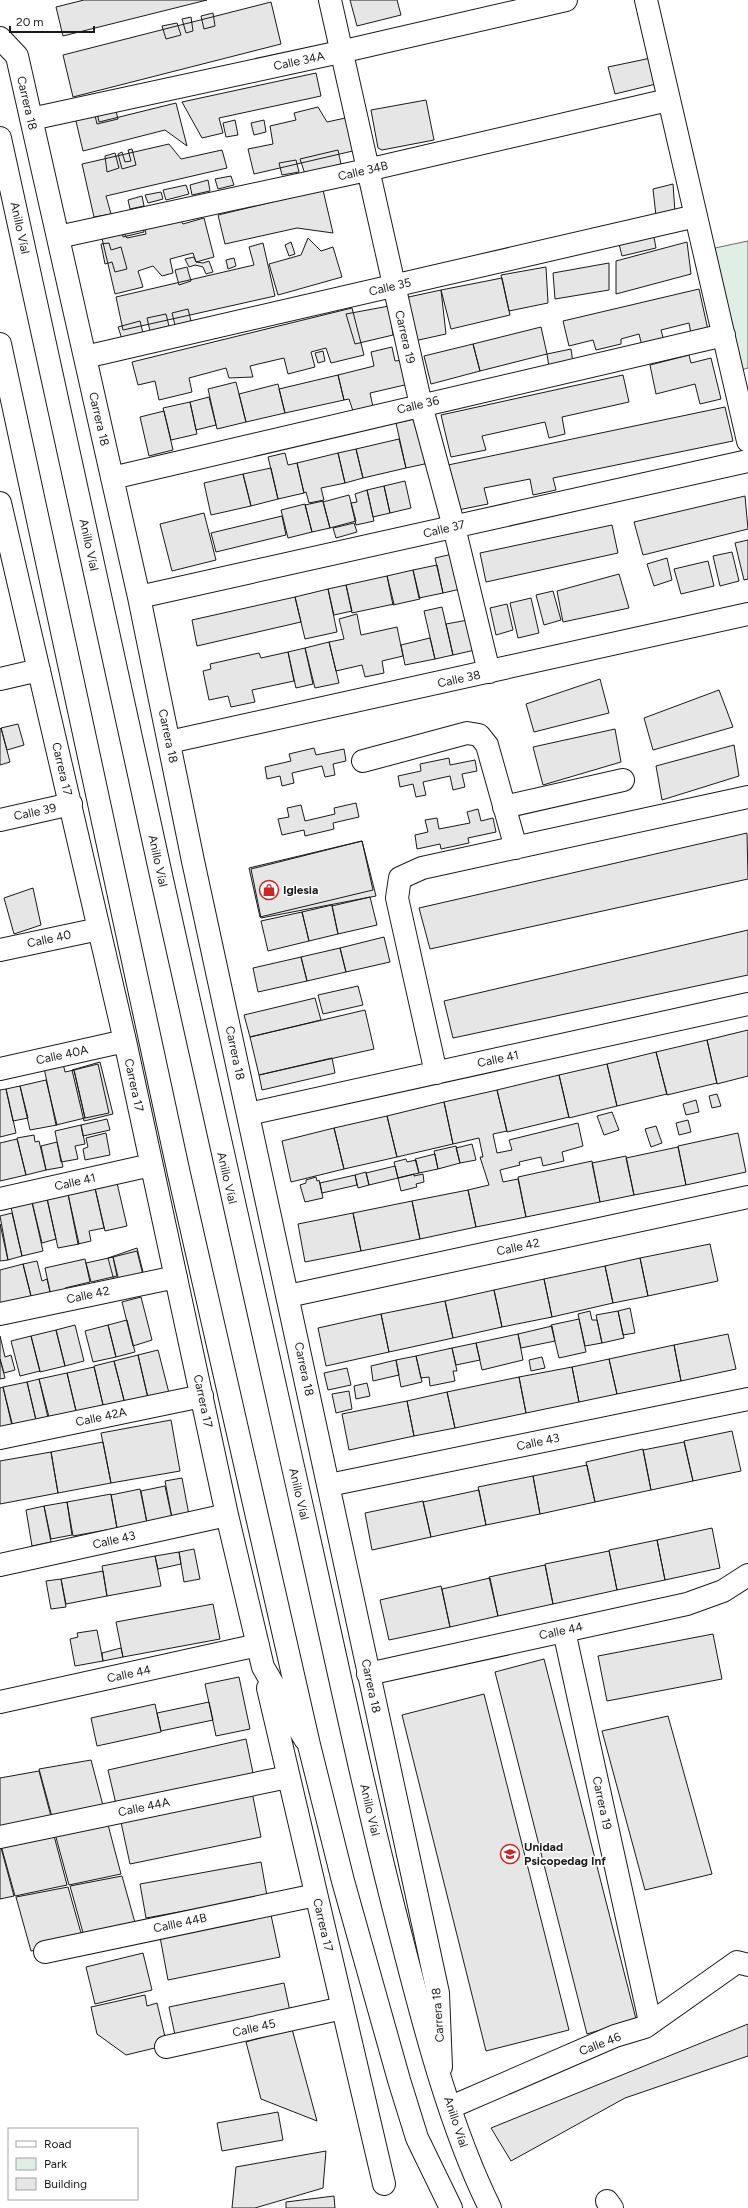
<svg xmlns="http://www.w3.org/2000/svg" width="748" height="2208" font-family="Figtree,sans-serif">
  <style>
    .green { fill: #e0efe3; stroke: #6a6a6a }
    .building { fill: #e6e6e6; stroke: #1a1a1a }
    .lines { fill: none; stroke-linecap: round; stroke-linejoin: round }
    .minor-casing { stroke: #1a1a1a; stroke-width: 24 }
    .highway-casing { stroke: #1a1a1a; stroke-width: 24 }
    .minor { stroke: #fff; stroke-width: 22 }
    .highway { stroke: #fff; stroke-width: 22 }
    .labels { text-anchor: middle; dominant-baseline: central; stroke-width: 3; stroke-linejoin: round; paint-order: stroke }
    .street-label { font-size: 12px; fill: #1a1a1a; stroke: #fff }
    .poi-label { font-size: 12px; font-weight: bold; fill: #1a1a1a; stroke: #fff; text-anchor: start }
  </style>
  <rect width="100%" height="100%" fill="#fff"/>
  <path class="green" d="M748,241V368L741,370L715,248Z"/>
  <path class="building" d="M84,0H207L63,36L56,7Z
    M350,0H397L401,15L357,26Z
    M271,2L281,44L73,97L63,55Z
    M213,13L215,26L204,29L201,16Z
    M191,17L193,31L186,33L182,19Z
    M177,23L181,35L166,39L162,26Z
    M651,58L656,84L615,94L608,67Z
    M316,73L321,96L219,118L223,133L202,138L182,102Z
    M426,100L434,140L382,150L378,148L371,110Z
    M114,103L118,119L97,124L93,107Z
    M176,103L187,146L165,130L83,151L75,117L97,112L99,122Z
    M318,107L327,122L350,117L357,150L254,174L248,149L273,144L270,126L296,120L294,113Z
    M235,120L238,135L226,137L223,123Z
    M264,120L266,132L254,135L251,123Z
    M169,144L181,159L222,150L227,168L106,196L111,214L94,217L82,164Z
    M132,149L136,165L122,169L118,154L122,152L125,162L131,161L128,150Z
    M338,150L341,164L305,174L300,159Z
    M115,153L119,168L107,172L105,156Z
    M296,160L299,172L282,175L279,163Z
    M231,176L234,185L218,189L215,179Z
    M208,180L210,191L192,195L190,185Z
    M673,184L675,212L656,216L653,189Z
    M186,185L189,194L166,200L163,190Z
    M323,190L333,233L297,228L225,244L218,215Z
    M161,192L163,199L148,203L145,195Z
    M142,196L144,206L130,209L128,200Z
    M179,218L183,224L204,218L214,257L196,262L193,253L170,259L173,273L162,276L153,266L138,271L143,287L115,294L101,234L121,229L127,238L146,234L144,225Z
    M141,221L144,232L123,237L121,226Z
    M653,232L656,248L622,256L618,240Z
    M308,238L321,251L333,247L342,277L278,295L269,264L301,255Z
    M291,242L295,254L289,256L285,245Z
    M687,242L691,274L616,294V261Z
    M109,243L111,250L121,247L127,269L115,272L112,262L105,264L101,244Z
    M263,243L275,296L123,330L116,297L254,265L249,247Z
    M194,257L196,262L203,263L209,261L213,272L206,274L203,267L195,265L189,267L185,259Z
    M234,258L236,266L228,269L226,260Z
    M609,263V290L555,299L553,273Z
    M187,267L191,281L179,285L175,270Z
    M546,267L548,303L509,311L501,275Z
    M502,278L510,315L451,329L441,290Z
    M699,289L708,330L691,334L689,323L661,330L664,341L642,346L639,334L621,339V344L596,350L593,340L569,346L563,321Z
    M441,290L446,334L414,341L404,298Z
    M389,306L393,335L355,344L346,314Z
    M352,308L364,355L331,363L326,348L311,352L315,367L288,374L284,358L250,366L253,377L229,378L226,368L189,378L192,392L159,400L155,381L138,385L132,362Z
    M188,309L191,321L175,325L172,313Z
    M166,314L169,326L150,331L147,318Z
    M140,321L143,333L122,339L118,327Z
    M541,327L547,354L480,371L473,344Z
    M473,344L480,371L431,384L424,356Z
    M392,347L395,361L403,360L409,384L370,393L373,407L353,411L349,399L344,400L338,375L374,366L371,352Z
    M571,349L573,363L549,367L547,354Z
    M323,351L325,361L318,363L315,353Z
    M689,355L691,363L711,358L721,399L700,404L695,384L656,394L650,365Z
    M338,375L344,400L285,413L279,389Z
    M623,375L629,402L562,417L565,434L549,438L545,422L482,436L486,450L451,457L441,415Z
    M236,382L246,422L217,429L208,389Z
    M278,384L285,413L246,422L239,394Z
    M209,397L216,425L196,430L190,402Z
    M190,402L197,434L171,440L163,408Z
    M725,407L733,441L553,478L556,490L533,495L530,479L484,488L488,504L458,510L448,465Z
    M164,411L173,450L149,456L140,417Z
    M419,418L429,463L406,468L396,423Z
    M399,439L406,468L363,478L356,449Z
    M356,449L363,478L345,483L338,453Z
    M285,453L288,465L297,463L304,493L278,499L268,457Z
    M338,453L345,483L321,488L324,500L309,503L306,492L304,493L297,463Z
    M271,468L278,499L251,506L243,474Z
    M243,474L251,506L211,515L204,483Z
    M405,481L411,508L390,513L384,486Z
    M384,486L390,513L373,517L367,490Z
    M367,490L374,521L356,525L351,503L357,502L355,494Z
    M349,495L356,521L330,528L323,502Z
    M745,496L748,529L643,555L634,522Z
    M323,501L330,528L312,532L305,505Z
    M305,504L312,532L288,538L281,510Z
    M204,513L216,560L172,571L160,524Z
    M282,516L286,535L216,552L211,533Z
    M354,523L357,532L336,538L333,528Z
    M612,525L618,553L486,582L480,553Z
    M748,540V579L744,580L735,543Z
    M732,552L739,581L720,586L713,556Z
    M457,553L465,588L443,593L435,558Z
    M667,558L672,580L654,586L647,564Z
    M708,561L714,586L681,594L674,569Z
    M437,565L443,593L419,598L413,570Z
    M413,570L420,599L393,605L387,576Z
    M619,574L629,608L563,622L557,591Z
    M387,576L394,604L352,613L346,585Z
    M346,585L352,611L334,615L328,589Z
    M328,589L337,632L305,639L295,597Z
    M553,591L561,620L544,625L536,595Z
    M295,597L301,622L197,646L192,620Z
    M531,598L539,633L518,638L510,603Z
    M507,604L513,630L496,635L490,608Z
    M442,607L453,655L435,659L424,611Z
    M357,614L361,635L397,627L403,656L382,661L384,673L365,677L362,665L336,671L329,642L344,639L339,619Z
    M468,620L475,650L453,655L446,624Z
    M430,638L435,659L405,665L401,645Z
    M329,642L339,683L315,688L305,648Z
    M305,648L313,684L296,688L288,652Z
    M288,652L294,681L252,690L255,702L231,707L228,696L209,700L203,671L211,669L210,664L259,653L261,658Z
    M600,679L609,713L534,732L526,704Z
    M719,690L733,727L653,750L644,718Z
    M18,724L24,745L7,750L1,728Z
    M1,728L10,762L0,765V729Z
    M615,729L621,762L543,785L533,747Z
    M734,745L739,776L662,800L656,766Z
    M314,748L316,755L344,749L346,761L333,764L335,775L325,777L322,766L292,773L294,783L282,786L280,776L267,779L265,767L291,761L289,754Z
    M449,758L450,765L475,760L477,771L462,774L465,787L453,790L450,776L423,782L426,795L416,797L413,784L400,787L398,776L421,771L420,764Z
    M356,803L359,817L333,823L334,829L305,836L304,830L282,835L278,819L289,817L287,808L301,805L305,821L335,814L334,808Z
    M478,809L481,821L493,818L496,832L468,838L469,843L441,849L440,844L417,849L415,835L428,832L425,820L437,818L439,829L470,823L467,812Z
    M747,833L748,879L430,949L419,908Z
    M362,841L373,890L260,917L249,868Z
    M362,841L376,896L261,918L251,869Z
    M33,888L41,925L14,934L4,898Z
    M370,897L377,925L338,934L332,906Z
    M332,905L338,934L309,941L302,912Z
    M302,912L309,941L268,951L261,921Z
    M748,930V975L453,1038L444,1001Z
    M384,937L390,962L346,972L340,948Z
    M340,948L346,972L307,981L301,957Z
    M301,957L307,981L258,992L253,968Z
    M358,986L363,1005L323,1014L318,995Z
    M315,998L321,1020L250,1037L244,1015Z
    M365,1010L374,1049L259,1075L250,1037Z
    M748,1030V1076L717,1084L707,1040Z
    M707,1040L717,1083L667,1095L656,1052Z
    M656,1052L667,1094L617,1106L607,1064Z
    M332,1058L335,1073L262,1090L259,1075Z
    M62,1059L65,1072L74,1070L85,1118L56,1125L43,1063Z
    M100,1062L113,1114L84,1121L72,1070Z
    M98,1064L109,1113L85,1118L74,1070Z
    M607,1064L617,1106L569,1118L559,1075Z
    M559,1075L569,1117L507,1132L497,1090Z
    M46,1080L57,1125L30,1130L20,1086Z
    M20,1086L28,1118L13,1121L6,1089Z
    M6,1089L16,1133L0,1137V1090Z
    M497,1090L507,1131L493,1134L497,1153L512,1150L509,1140L578,1123L583,1146L562,1152L564,1161L543,1166L541,1157L519,1162L520,1165L500,1170L503,1182L518,1179L526,1217L476,1227L468,1190L489,1185L480,1157H483L479,1138L453,1144L444,1102Z
    M717,1094L721,1106L712,1108L709,1096Z
    M696,1100L699,1112L686,1115L683,1104Z
    M444,1102L453,1144L397,1157L387,1116Z
    M612,1112L619,1130L604,1135L597,1116Z
    M387,1116L397,1157L344,1169L334,1128Z
    M107,1119L110,1130L83,1136L81,1125Z
    M688,1120L691,1132L679,1135L676,1123Z
    M81,1125L85,1144L75,1146L78,1159L61,1162L55,1131Z
    M656,1126L662,1143L651,1147L645,1129Z
    M334,1128L344,1169L291,1182L282,1141Z
    M106,1133L110,1155L85,1160L83,1149L88,1147L86,1138Z
    M738,1133L746,1172L686,1185L678,1146Z
    M34,1135L35,1142L39,1141L46,1170L26,1175L17,1138Z
    M17,1139L26,1175L0,1181V1143Z
    M57,1142L63,1167L46,1170L41,1146Z
    M472,1144L476,1160L460,1163L456,1148Z
    M456,1146L460,1163L438,1169L434,1151Z
    M678,1147L686,1185L634,1195L626,1158Z
    M435,1154L438,1169L419,1173L415,1159Z
    M626,1156L634,1195L600,1202L592,1163Z
    M406,1159L407,1162L416,1160L419,1173L398,1178L394,1162Z
    M592,1161L600,1202L526,1217L518,1177Z
    M395,1166L398,1178L369,1185L366,1173Z
    M366,1172L369,1185L358,1188L355,1175Z
    M414,1174V1176L423,1174L424,1182L416,1184L417,1187L401,1191L398,1178Z
    M355,1175L357,1185L322,1193L320,1183Z
    M316,1177L317,1181L319,1180L323,1198L305,1202L300,1185L306,1183V1180Z
    M117,1183L127,1226L105,1231L95,1188Z
    M95,1188L104,1228L89,1231L91,1241L78,1244L68,1194Z
    M468,1190L476,1227L420,1239L412,1201Z
    M68,1194L79,1244L58,1248L47,1199Z
    M47,1198L56,1239L42,1243L32,1202Z
    M412,1201L420,1239L361,1251L353,1213Z
    M32,1202L43,1251L22,1256L11,1207Z
    M12,1213L22,1256L8,1260L0,1216Z
    M353,1213L361,1251L305,1262L298,1224Z
    M0,1224L8,1260L0,1261Z
    M710,1244L718,1281L648,1296L640,1258Z
    M137,1248L144,1276L115,1284L108,1258Z
    M137,1251L143,1275L119,1281L113,1257Z
    M113,1257L117,1276L91,1282L86,1263Z
    M640,1258L648,1296L613,1303L605,1266Z
    M85,1259L90,1282L65,1288L67,1292L51,1296L45,1268Z
    M37,1261L42,1281L47,1279L51,1296L32,1300L23,1264Z
    M23,1264L32,1300L0,1305V1270Z
    M605,1266L613,1303L552,1317L544,1279Z
    M544,1279L552,1317L502,1327L494,1290Z
    M494,1290L502,1327L453,1338L445,1301Z
    M141,1297L152,1340L133,1346L122,1302Z
    M445,1301L453,1338L389,1352L381,1314Z
    M630,1308L635,1333L623,1335L618,1311Z
    M590,1311L592,1320H597L602,1343L585,1346L578,1314Z
    M618,1311L624,1338L602,1343L596,1315Z
    M381,1314L389,1352L326,1366L318,1328Z
    M579,1319L586,1352L559,1358L551,1325Z
    M127,1320L135,1352L116,1357L108,1325Z
    M75,1325L84,1361L65,1366L56,1330Z
    M108,1325L116,1357L93,1362L85,1331Z
    M552,1326L555,1341L521,1348L518,1334Z
    M56,1330L65,1366L40,1372L31,1336Z
    M518,1334L523,1360L482,1370L476,1343Z
    M728,1334L736,1369L681,1381L674,1345Z
    M0,1336L5,1357L11,1355L15,1370L4,1373L0,1359Z
    M31,1336L40,1371L20,1376L11,1341Z
    M476,1343L480,1360L456,1365L452,1348Z
    M674,1345L681,1381L617,1394L609,1359Z
    M452,1348L457,1371H453L455,1381L430,1386L429,1377L421,1378L416,1356Z
    M158,1350L169,1393L148,1398L138,1355Z
    M138,1355L148,1398L125,1404L114,1361Z
    M416,1356L422,1382L401,1387L396,1360Z
    M542,1357L545,1368L531,1371L529,1360Z
    M0,1359L5,1378L0,1379Z
    M609,1359L617,1394L579,1402L572,1367Z
    M396,1360L399,1375L373,1381L371,1366Z
    M114,1361L125,1404L104,1409L94,1366Z
    M94,1367L104,1409L77,1415L67,1373Z
    M572,1367L579,1402L526,1413L519,1377Z
    M347,1368L351,1385L328,1390L324,1373Z
    M67,1373L77,1415L49,1422L39,1379Z
    M519,1377L526,1413L455,1428L447,1392Z
    M39,1379L49,1417L36,1420L27,1382Z
    M27,1382L36,1420L13,1430L3,1387Z
    M367,1383L370,1396L356,1399L354,1386Z
    M3,1387L13,1427L0,1430V1388Z
    M349,1391L352,1409L336,1413L332,1394Z
    M447,1392L455,1428L414,1436L407,1401Z
    M407,1401L414,1436L349,1450L342,1414Z
    M171,1420L180,1471L111,1483L101,1433Z
    M732,1431L741,1471L693,1481L684,1441Z
    M103,1442L111,1483L58,1493L51,1452Z
    M684,1442L693,1481L651,1490L643,1450Z
    M643,1449L651,1490L595,1502L586,1462Z
    M51,1452L58,1493L0,1504V1461Z
    M587,1465L595,1502L540,1514L533,1476Z
    M533,1476L540,1514L486,1525L478,1487Z
    M182,1478L189,1515L172,1518L165,1481Z
    M165,1486L172,1518L147,1523L141,1491Z
    M140,1489L147,1523L117,1528L111,1495Z
    M479,1490L486,1525L431,1537L423,1502Z
    M111,1494L117,1528L73,1536L67,1502Z
    M423,1501L431,1537L372,1550L365,1513Z
    M67,1502L72,1535L51,1539L44,1506Z
    M44,1506L51,1542L32,1546L26,1510Z
    M712,1528L720,1568L665,1580L657,1540Z
    M657,1540L665,1580L617,1590L609,1550Z
    M194,1549L200,1579L184,1582L179,1552Z
    M609,1551L617,1590L553,1604L545,1564Z
    M179,1552L181,1564L158,1569L155,1556Z
    M155,1556L161,1586L107,1596L102,1566Z
    M545,1565L553,1604L498,1616L489,1577Z
    M103,1571L107,1596L66,1604L61,1579Z
    M490,1578L498,1616L450,1627L442,1589Z
    M61,1579L66,1607L51,1609L46,1581Z
    M441,1586L450,1627L389,1640L380,1600Z
    M213,1604L220,1639L123,1657L116,1622Z
    M97,1630L103,1661L75,1666L70,1639L78,1637L77,1633Z
    M713,1634L722,1679L607,1701L598,1656Z
    M121,1648L123,1657L103,1661L102,1653Z
    M544,1659L636,2019L587,2034L495,1672Z
    M239,1677L250,1729L216,1736L205,1684Z
    M484,1694L569,2030L486,2051L402,1715Z
    M209,1702L213,1720L161,1731L157,1713Z
    M155,1704L161,1732L97,1746L91,1718Z
    M668,1716L712,1874L645,1890L602,1731Z
    M246,1739L253,1773L116,1804L108,1770Z
    M91,1760L105,1813L54,1824L39,1769Z
    M39,1771L53,1824L0,1830V1778Z
    M251,1787L261,1837L130,1864L119,1813Z
    M107,1821L121,1874L69,1885L54,1830Z
    M53,1832L67,1885L15,1896L0,1842Z
    M0,1844L14,1896L0,1899Z
    M261,1862L267,1896L146,1918L140,1884Z
    M122,1876L137,1930L85,1940L70,1886Z
    M68,1887L83,1940L31,1951L16,1897Z
    M271,1915L280,1957L168,1980L160,1937Z
    M143,1953L152,1990L95,2004L86,1967Z
    M284,1983L290,2011L175,2035L169,2007Z
    M145,1995L147,2006L157,2003L167,2045L126,2055L97,2034L91,2007Z
    M748,2024V2056L625,2098L511,2161L491,2128Z
    M292,2029L317,2121L261,2099L246,2042Z
    M278,2112L283,2140L222,2151L217,2123Z
    M326,2151L323,2188L255,2208H232L236,2167Z
    M334,2196L335,2208H286V2202Z"/>
  <g class="lines">
    <g class="minor-casing">
      <path id="minor" d="M330,0L421,405L454,527L489,672
        M646,0L748,441
        M0,38L17,56L139,597L193,861L438,1993L441,2067
        M31,119L340,52L566,0
        M58,237L367,170L668,100
        M85,357L696,216
        M112,478L724,335
        M0,503L125,1041L227,1515L263,1667L305,1739
        M139,597L748,461
        M0,679L39,670
        M169,742L748,614
        M363,761L467,733L479,735L487,745L516,848
        M504,807L623,780
        M0,820L71,804
        M0,950L99,929
        M0,1069L125,1041
        M436,1073L397,898L400,878L422,868L748,797
        M248,1114L748,1004
        M0,1199L151,1165
        M288,1296L748,1197
        M0,1314L176,1277
        M0,1438L202,1396
        M329,1485L748,1399
        M0,1565L227,1515
        M564,1631L650,2022
        M368,1674L687,1604L723,1591L748,1575
        M268,1688L384,2184
        M0,1702L258,1645
        M0,1837L288,1777
        M45,1952L316,1895
        M166,2047L343,2008
        M451,2107L615,2036L645,2027L737,1962L748,1965
        M607,2201L612,2208"/>
    </g>
    <g class="highway-casing">
      <path id="highway" d="M0,138C99,595 199,1051 302,1507C335,1653 365,1799 403,1944C425,2030 451,2129 490,2208
        M0,344L179,1174L309,1745L343,1881L399,2080L417,2138L451,2208"/>
    </g>
    <use href="#minor" class="minor"/>
    <use href="#highway" class="highway"/>
  </g>
  <defs>
    <g id="shop-ring" transform="scale(1)"><circle r="9.5" fill="#fff" stroke="#c62828" stroke-width="1.5"/><path d="M-5-2.5h2.3a2.7 3.5 0 0 1 5.4 0H5L5.5 6h-11ZM-1.5-2.5h3a1.5 2.3 0 0 0-3 0Z" fill="#c62828"/></g>
    <g id="school-ring" transform="scale(1)"><circle r="9.5" fill="#fff" stroke="#c62828" stroke-width="1.5"/><path d="M0-5L7-2L0 1L-7-2ZM-4 1L0 2.5L4 1V4Q0 6-4 4Z" fill="#c62828"/></g>
  </defs>
  <g fill-rule="evenodd">
    <use href="#shop-ring" x="269" y="890"/>
    <use href="#school-ring" x="510" y="1854"/>
  </g>
  <g class="labels">
    <g class="street-label">
      <text transform="translate(299 61) rotate(-12)">Calle 34A</text>
      <text transform="translate(27 103) rotate(77)">Carrera 18</text>
      <text transform="translate(363 171) rotate(-13)">Calle 34B</text>
      <text transform="translate(20 228) rotate(78)">Anillo Víal</text>
      <text transform="translate(390 287) rotate(-13)">Calle 35</text>
      <text transform="translate(405 337) rotate(77)">Carrera 19</text>
      <text transform="translate(418 405) rotate(-13)">Calle 36</text>
      <text transform="translate(99 419) rotate(77)">Carrera 18</text>
      <text transform="translate(444 529) rotate(-13)">Calle 37</text>
      <text transform="translate(89 545) rotate(78)">Anillo Víal</text>
      <text transform="translate(459 679) rotate(-12)">Calle 38</text>
      <text transform="translate(168 736) rotate(78)">Carrera 18</text>
      <text transform="translate(62 769) rotate(77)">Carrera 17</text>
      <text transform="translate(35 812) rotate(-12)">Calle 39</text>
      <text transform="translate(158 861) rotate(78)">Anillo Víal</text>
      <text transform="translate(49 939) rotate(-12)">Calle 40</text>
      <text transform="translate(235 1053) rotate(78)">Carrera 18</text>
      <text transform="translate(62 1055) rotate(-12)">Calle 40A</text>
      <text transform="translate(498 1059) rotate(-12)">Calle 41</text>
      <text transform="translate(134 1085) rotate(78)">Carrera 17</text>
      <text transform="translate(227 1178) rotate(77)">Anillo Víal</text>
      <text transform="translate(75 1182) rotate(-13)">Calle 41</text>
      <text transform="translate(518 1247) rotate(-12)">Calle 42</text>
      <text transform="translate(88 1295) rotate(-12)">Calle 42</text>
      <text transform="translate(304 1369) rotate(78)">Carrera 18</text>
      <text transform="translate(203 1401) rotate(78)">Carrera 17</text>
      <text transform="translate(101 1417) rotate(-12)">Calle 42A</text>
      <text transform="translate(538 1442) rotate(-12)">Calle 43</text>
      <text transform="translate(299 1494) rotate(77)">Anillo Víal</text>
      <text transform="translate(114 1540) rotate(-13)">Calle 43</text>
      <text transform="translate(561 1631) rotate(-12)">Calle 44</text>
      <text transform="translate(129 1674) rotate(-12)">Calle 44</text>
      <text transform="translate(371 1686) rotate(78)">Carrera 18</text>
      <text transform="translate(602 1803) rotate(78)">Carrera 19</text>
      <text transform="translate(144 1807) rotate(-12)">Calle 44A</text>
      <text transform="translate(370 1810) rotate(77)">Anillo Víal</text>
      <text transform="translate(180 1923) rotate(-12)">Callle 44B</text>
      <text transform="translate(323 1925) rotate(77)">Carrera 17</text>
      <text transform="translate(438 2015) rotate(-94)">Carrera 18</text>
      <text transform="translate(254 2028) rotate(-13)">Calle 45</text>
      <text transform="translate(600 2044) rotate(-21)">Calle 46</text>
      <text transform="translate(456 2122) rotate(72)">Anillo Víal</text>
    </g>
    <g class="poi-label">
      <text x="283" y="890">Iglesia</text>
      <text x="524" y="1847">Unidad<tspan x="524" dy="14">Psicopedag Inf</tspan></text>
    </g>
  </g>
  <rect x="8" y="2128" width="130" height="72" fill="#ffffff" stroke="#a3a3a3"/>
  <rect x="16" y="2141" width="20" height="6" fill="#ffffff" stroke="#a3a3a3"/>
  <text x="44" y="2148" font-size="12" fill="#1a1a1a">Road</text>
  <rect x="16" y="2158" width="20" height="12" fill="#e0efe3" stroke="#a3a3a3"/>
  <text x="44" y="2168" font-size="12" fill="#1a1a1a">Park</text>
  <rect x="16" y="2178" width="20" height="12" fill="#e6e6e6" stroke="#a3a3a3"/>
  <text x="44" y="2188" font-size="12" fill="#1a1a1a">Building</text>
  <path d="M10 26v6h84v-6" fill="none" stroke="#1a1a1a" stroke-width="2"/>
  <text x="16" y="26" font-size="12" fill="#1a1a1a" stroke="#ffffff" stroke-width="3" paint-order="stroke">20 m</text>
</svg>
